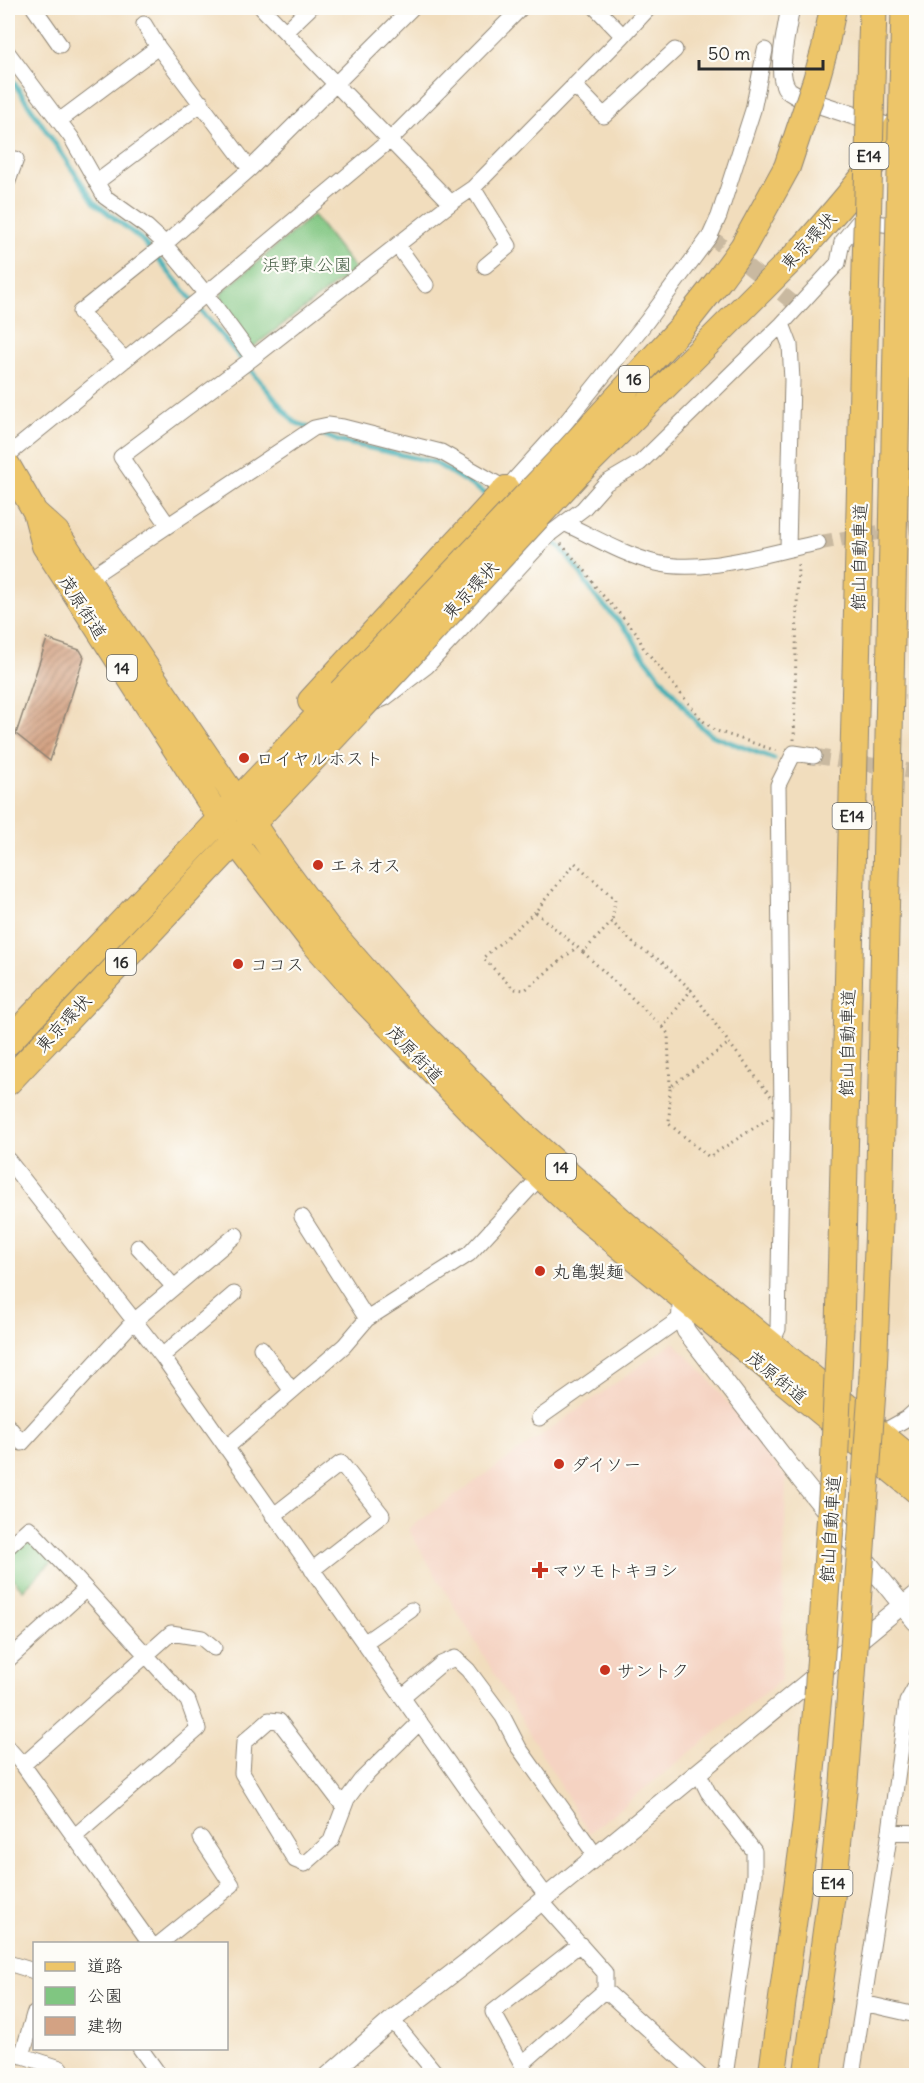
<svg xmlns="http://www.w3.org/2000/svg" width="924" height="2083" font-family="Delius,'Klee One',sans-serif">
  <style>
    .built { fill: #f5d3c2 }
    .green { fill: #80c681; stroke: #567856; stroke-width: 1.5 }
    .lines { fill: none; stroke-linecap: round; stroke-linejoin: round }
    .stream { stroke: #3cadb4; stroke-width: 5 }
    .building { fill: url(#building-hatch) }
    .minor-tunnel { stroke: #c9b9a0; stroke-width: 15; stroke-dasharray: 15 8; stroke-linecap: butt }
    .minor-casing { stroke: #8e8474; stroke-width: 17 }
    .tertiary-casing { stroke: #8e8474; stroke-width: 20 }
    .primary-casing { stroke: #8e8474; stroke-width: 26 }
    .trunk-casing { stroke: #8e8474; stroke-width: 28 }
    .motorway-casing { stroke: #8e8474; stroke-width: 29 }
    .path { stroke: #8e8474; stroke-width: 3; stroke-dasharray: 1.5 4.5; stroke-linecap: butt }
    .minor { stroke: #fff; stroke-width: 15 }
    .tertiary { stroke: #fff; stroke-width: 18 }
    .primary { stroke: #edc569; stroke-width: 24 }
    .trunk { stroke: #edc569; stroke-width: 26 }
    .motorway { stroke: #edc569; stroke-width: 27 }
    .trunk-bridge-casing { stroke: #8e8474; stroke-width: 28; stroke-linecap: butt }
    .motorway-bridge-casing { stroke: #8e8474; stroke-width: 29; stroke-linecap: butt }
    .trunk-bridge { stroke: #edc569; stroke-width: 26 }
    .motorway-bridge { stroke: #edc569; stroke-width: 27 }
    .poi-dot { fill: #c8321e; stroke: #fdfcf7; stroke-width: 2 }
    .labels { text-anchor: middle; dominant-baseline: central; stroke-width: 4.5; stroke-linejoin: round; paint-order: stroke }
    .shield { fill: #fdfcf7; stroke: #6a6a68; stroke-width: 1.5 }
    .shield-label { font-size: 16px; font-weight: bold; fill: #2b2b2b }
    .street-label { font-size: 18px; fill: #2b2b2b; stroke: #fdfcf7 }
    .park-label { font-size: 18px; fill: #496149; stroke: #fdfcf7 }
    .poi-label { font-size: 18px; fill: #2b2b2b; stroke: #fdfcf7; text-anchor: start }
  </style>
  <defs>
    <pattern id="building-hatch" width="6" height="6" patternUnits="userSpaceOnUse" patternTransform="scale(1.5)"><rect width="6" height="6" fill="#d3a283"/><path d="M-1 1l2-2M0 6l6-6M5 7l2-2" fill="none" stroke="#ab846b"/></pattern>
  </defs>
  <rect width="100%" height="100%" fill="#fdfcf7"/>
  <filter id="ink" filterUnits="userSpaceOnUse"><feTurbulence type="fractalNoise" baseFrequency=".0167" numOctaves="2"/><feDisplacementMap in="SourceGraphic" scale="12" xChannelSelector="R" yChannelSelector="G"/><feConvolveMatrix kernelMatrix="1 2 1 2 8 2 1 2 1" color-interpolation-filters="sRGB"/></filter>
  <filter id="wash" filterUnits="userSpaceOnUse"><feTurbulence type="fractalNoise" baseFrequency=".008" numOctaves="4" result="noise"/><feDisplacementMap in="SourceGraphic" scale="24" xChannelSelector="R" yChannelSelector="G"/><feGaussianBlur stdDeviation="1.35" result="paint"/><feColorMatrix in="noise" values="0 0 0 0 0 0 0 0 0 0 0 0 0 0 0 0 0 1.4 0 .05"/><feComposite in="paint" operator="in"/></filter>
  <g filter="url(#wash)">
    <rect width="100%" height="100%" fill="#f1ddbd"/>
    <path class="built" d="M674,1342L706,1375L786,1478L781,1680L589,1833L408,1529Z"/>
    <path class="green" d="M313,215L355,269L252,348L220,308L222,292Z
      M22,1541L35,1542L53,1560L23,1590L8,1573V1555Z"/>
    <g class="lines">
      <path class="stream" d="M8,74L95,203L141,239L294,422L309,428
        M317,432L338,441L434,462L489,496
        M548,538L561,548L581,574L594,595L631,635L639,650L697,723L711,735L774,759"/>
    </g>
    <g id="blocks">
      <path class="building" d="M47,639L80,650L84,657L50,761L16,734Z"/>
    </g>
  </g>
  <g filter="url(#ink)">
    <use href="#blocks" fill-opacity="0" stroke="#8e8474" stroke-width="1.5"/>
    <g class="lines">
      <path class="minor-tunnel" d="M710,236L797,306
        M818,543L916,526
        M814,756L916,772"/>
      <g class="minor-casing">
        <path id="minor" d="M34,8L60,45
          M262,8L451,203
          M144,24L158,47L250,169
          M286,31L310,8
          M623,36L649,8
          M8,53L71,137L105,197L147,227L161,240L206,294L253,358
          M574,85L604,116L675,50
          M59,121L158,47
          M8,181L16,159
          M97,182L202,103
          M473,188L509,246L485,266
          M397,245L426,285
          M782,324L790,345L792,380L788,548
          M125,360L80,312L165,244L250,169L412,8
          M8,455L206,294L391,139L521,8
          M564,523C594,537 624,555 656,563C704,575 770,552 818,543
          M168,525L121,457L253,358L451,203L473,188L623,36L596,8
          M82,583L314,428L328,425L343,427L441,452L506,489L562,427L647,321L710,236L719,216L753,110L765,50
          M376,702L385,698L427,666L551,533L583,509L606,483L640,463L782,324L838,263L842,242L859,221L916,228
          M8,1160L162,1356L471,1795L547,1897
          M138,1247L174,1287
          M367,1319L469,1254L540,1177
          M771,1344L778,1329L782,1110L778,785L794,753L814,756
          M261,1348L292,1391
          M162,1356L234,1294
          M539,1418L681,1318
          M8,1426L22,1443L133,1322L236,1235
          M881,1433L906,1419L916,1410
          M226,1448L344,1346L367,1319L302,1217
          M273,1516L341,1463L382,1515L312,1570
          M8,1547L29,1528L86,1589L8,1660
          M902,1605L916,1593
          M364,1643L411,1610
          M402,1697L441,1664L455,1658L468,1670L503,1717L519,1748L596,1856
          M8,1748L23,1765L151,1944
          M23,1765L171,1633L202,1638L214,1648
          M698,1772L708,1792L754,1851V1875L725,2076
          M344,1807L279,1721L269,1720L244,1742L242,1773L295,1860L305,1864L331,1841L347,1799L361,1780L420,1722
          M890,1831L916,1833
          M74,1837L198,1729L188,1701L86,1589
          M159,1944L232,1885L201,1838
          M8,1963L34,1971
          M605,1990L700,2076
          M863,2003L916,2015
          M392,2020L438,2076
          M140,2048L160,2076
          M8,2051L60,2068L58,2076
          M22,2056L34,2014
          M522,2064L493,2012L580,1944
          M529,2076L522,2064L605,1990V1973L541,1901
          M852,2076L890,1831L907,1702L916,1686"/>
      </g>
      <g class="tertiary-casing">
        <path id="tertiary" d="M790,8C788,28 774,74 788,90C791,93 797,95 800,98L916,136
          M682,1291L681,1318L686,1331L801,1480L916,1622
          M328,2076L392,2020L466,1963L902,1605"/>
      </g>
      <g class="primary-casing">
        <path id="primary" d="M8,465L35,512L44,546L235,842L312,942L363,1000L477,1118L581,1215L916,1491
          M35,512L57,532L103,603L278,860L328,927L411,1022L525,1135L633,1230L916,1462"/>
      </g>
      <g class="trunk-casing">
        <path id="trunk" d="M804,247C841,205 881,161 906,110
          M311,701L506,489
          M8,1042L341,692
          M8,1082L359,710"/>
      </g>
      <g class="motorway-casing">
        <path id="motorway" d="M840,1328L865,304
          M873,1376L879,1223L898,297
          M772,2076L806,1825L818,1695
          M807,2076L834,1875L844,1782L851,1690"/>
      </g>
      <path class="path" d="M561,544L586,572L597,589L636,632L643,647L702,720L714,730L777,751
        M794,740L798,563
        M535,912L483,958L514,989L525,990L577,947
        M583,952L535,912L575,863L615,899L612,922
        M663,1027L583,952L612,922L636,946L661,961L691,990
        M729,1043L782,1110L709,1157L669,1124L670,1087Z
        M670,1087L668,1034L663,1027L691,990L729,1043"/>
      <use href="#minor" class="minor"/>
      <use href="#tertiary" class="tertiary"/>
      <use href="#primary" class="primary"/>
      <use href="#trunk" class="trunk"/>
      <use href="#motorway" class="motorway"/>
      <g class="trunk-bridge-casing">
        <path id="trunk-bridge" d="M341,692L564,456L681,328L719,280L743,247L787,167L816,80L825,48L833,8
          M359,710L578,473L804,247"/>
      </g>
      <g class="motorway-bridge-casing">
        <path id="motorway-bridge" d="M898,297L905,8
          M865,304L873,8
          M851,1690L873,1376
          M818,1695L834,1470L840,1328"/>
      </g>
      <use href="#trunk-bridge" class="trunk-bridge"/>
      <use href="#motorway-bridge" class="motorway-bridge"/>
    </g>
  </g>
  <g class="poi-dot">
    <circle cx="244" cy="758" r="6"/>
    <circle cx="318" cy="865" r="6"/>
    <circle cx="238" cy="964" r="6"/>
    <circle cx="540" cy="1271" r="6"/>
    <circle cx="559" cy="1464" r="6"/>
    <path d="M537 1561h6v6h6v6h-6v6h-6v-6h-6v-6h6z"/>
    <circle cx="605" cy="1670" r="6"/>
  </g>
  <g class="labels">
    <g class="shield">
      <rect x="849.5" y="143" width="39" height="26" rx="4.5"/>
      <rect x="619" y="366" width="30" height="26" rx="4.5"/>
      <rect x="107" y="655" width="30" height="26" rx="4.5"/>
      <rect x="832.5" y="803" width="39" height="26" rx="4.5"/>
      <rect x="106" y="949" width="30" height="26" rx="4.5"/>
      <rect x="546" y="1154" width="30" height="26" rx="4.5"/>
      <rect x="813.5" y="1870" width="39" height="26" rx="4.5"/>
    </g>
    <g class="shield-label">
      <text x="869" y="156">E14</text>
      <text x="634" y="379">16</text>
      <text x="122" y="668">14</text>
      <text x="852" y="816">E14</text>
      <text x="121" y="962">16</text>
      <text x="561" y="1167">14</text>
      <text x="833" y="1883">E14</text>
    </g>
    <g class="street-label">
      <text transform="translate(808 241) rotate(-47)">東京環状</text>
      <text transform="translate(859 557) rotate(-89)">館山自動車道</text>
      <text transform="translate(470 590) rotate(-47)">東京環状</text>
      <text transform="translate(83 607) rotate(57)">茂原街道</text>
      <text transform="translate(63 1023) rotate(-47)">東京環状</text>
      <text transform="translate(847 1043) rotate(-89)">館山自動車道</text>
      <text transform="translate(415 1054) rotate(46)">茂原街道</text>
      <text transform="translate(777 1377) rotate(39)">茂原街道</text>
      <text transform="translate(830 1529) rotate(-86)">館山自動車道</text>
    </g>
    <g class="park-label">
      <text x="307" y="264">浜野東公園</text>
    </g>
    <g class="poi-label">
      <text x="256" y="758">ロイヤルホスト</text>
      <text x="330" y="865">エネオス</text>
      <text x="250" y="964">ココス</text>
      <text x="552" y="1271">丸亀製麺</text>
      <text x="571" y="1464">ダイソー</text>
      <text x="552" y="1570">マツモトキヨシ</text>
      <text x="617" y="1670">サントク</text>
    </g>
  </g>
  <rect width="924" height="2083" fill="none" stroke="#fdfcf7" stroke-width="30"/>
  <rect x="33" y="1942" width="195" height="108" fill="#fdfcf7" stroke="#a9a8a5" stroke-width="1.5"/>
  <rect x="45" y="1962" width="30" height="9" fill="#edc569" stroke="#a9a8a5" stroke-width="1.5"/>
  <text x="87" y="1972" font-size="18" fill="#2b2b2b">道路</text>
  <rect x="45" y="1987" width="30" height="18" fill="#80c681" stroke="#a9a8a5" stroke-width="1.5"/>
  <text x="87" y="2002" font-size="18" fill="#2b2b2b">公園</text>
  <rect x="45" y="2017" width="30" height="18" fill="#d3a283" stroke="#a9a8a5" stroke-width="1.5"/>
  <text x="87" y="2032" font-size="18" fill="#2b2b2b">建物</text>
  <path d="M699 60v9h124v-9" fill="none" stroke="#2b2b2b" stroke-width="3"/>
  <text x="708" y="60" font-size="18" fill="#2b2b2b" stroke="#fdfcf7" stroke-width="4.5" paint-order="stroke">50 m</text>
</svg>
